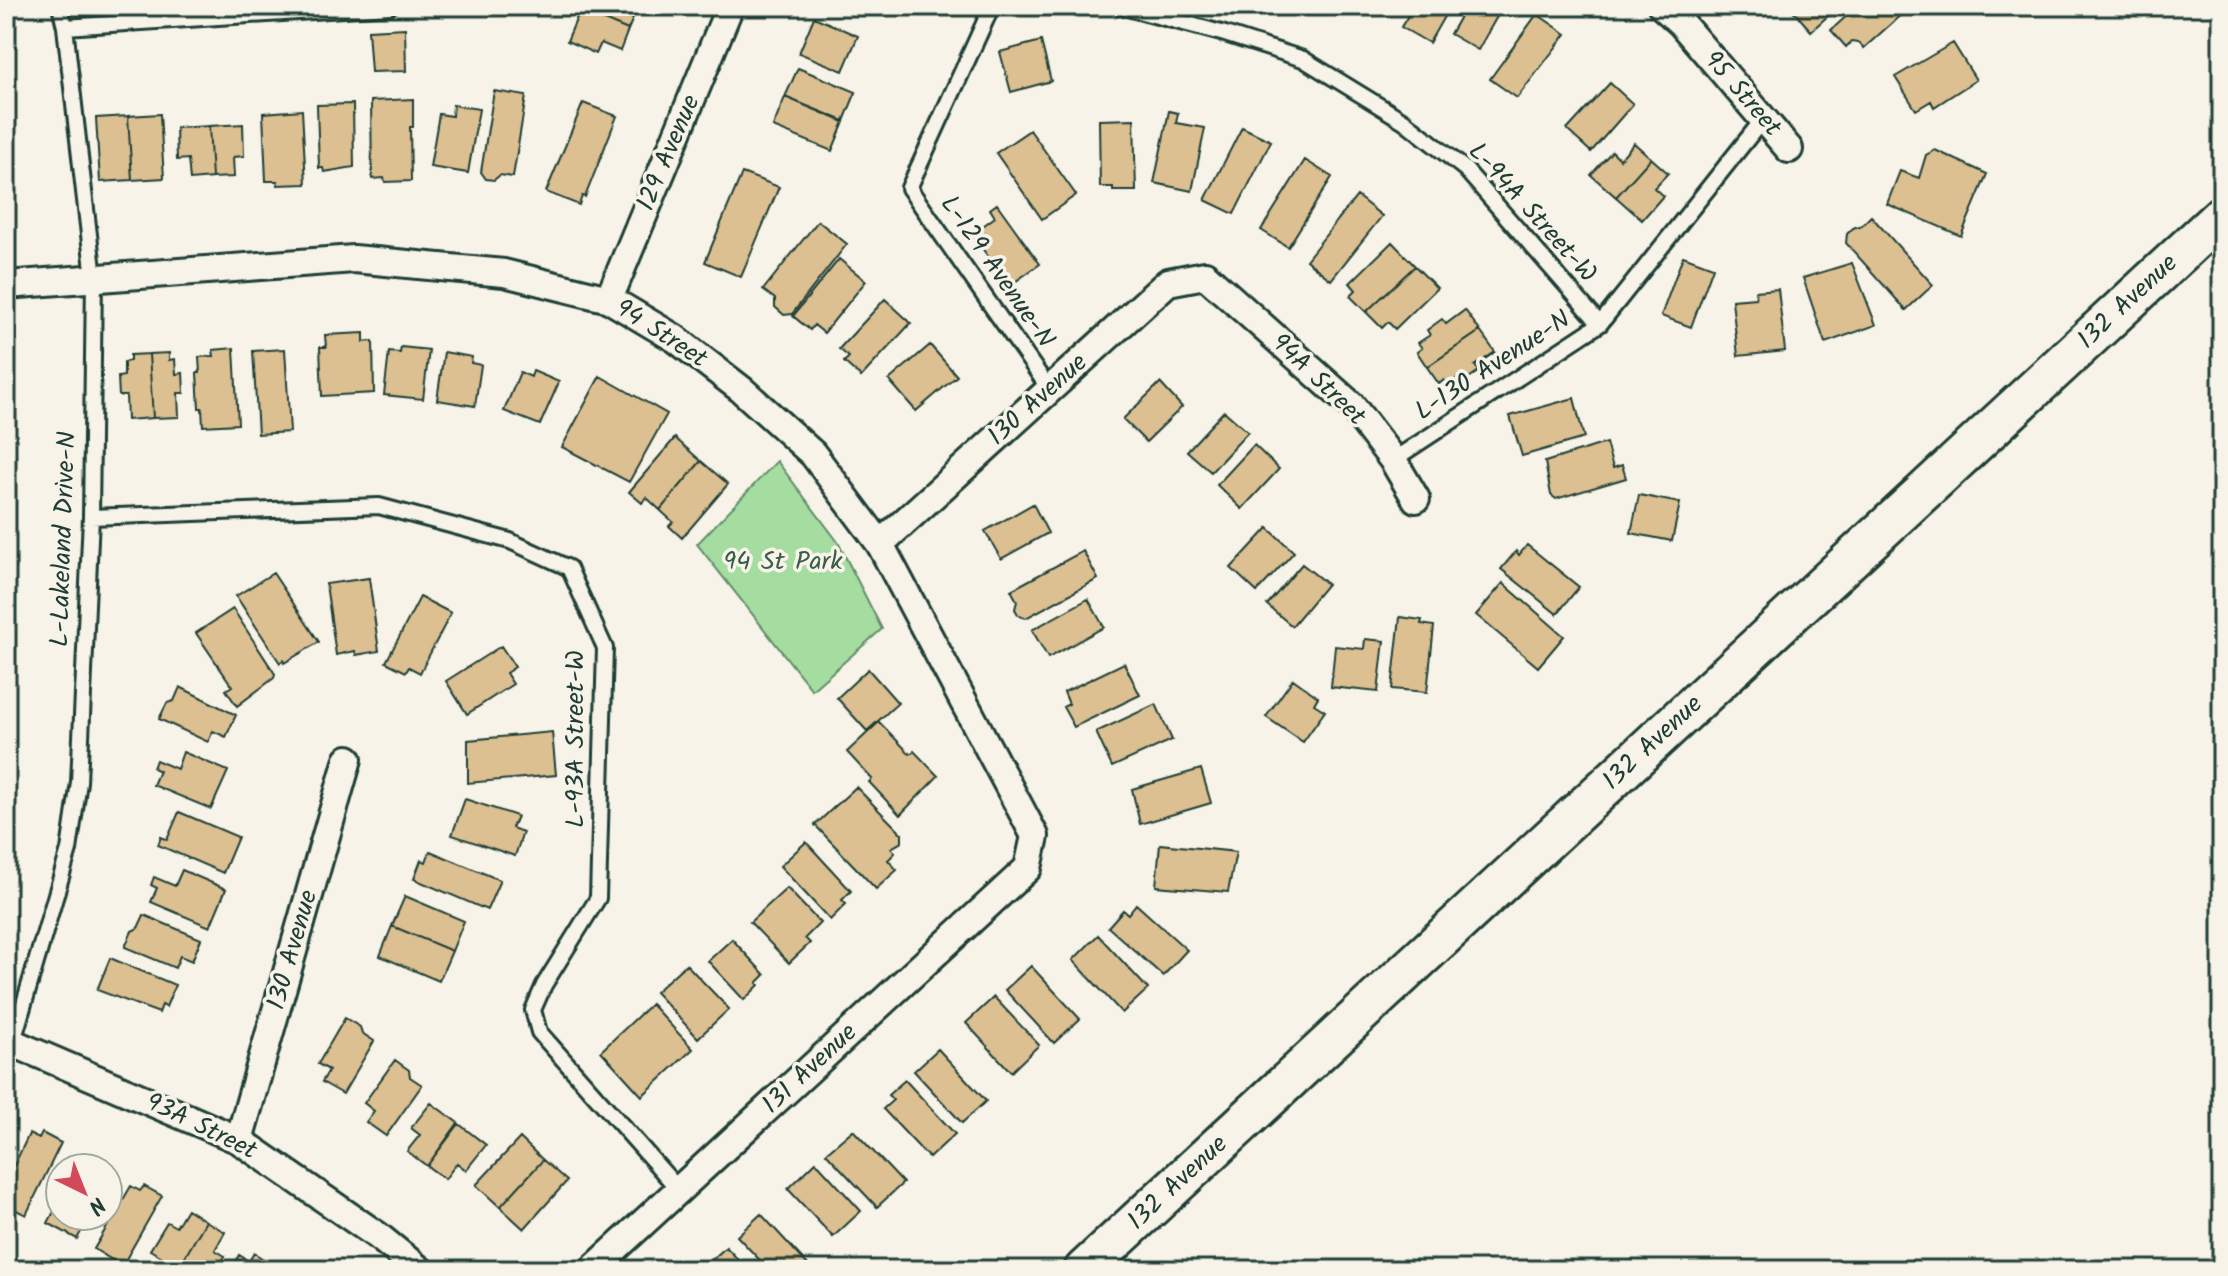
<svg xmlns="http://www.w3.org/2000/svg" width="2228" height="1276" font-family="Kalam,sans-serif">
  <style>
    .green { fill: #a5dca0; stroke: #628c6a; stroke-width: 2 }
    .building { fill: #dcc091; stroke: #1f3d34; stroke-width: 2 }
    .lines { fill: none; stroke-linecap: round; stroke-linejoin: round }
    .lane-casing { stroke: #1f3d34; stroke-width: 20 }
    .street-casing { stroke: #1f3d34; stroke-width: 32 }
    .secondary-casing { stroke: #1f3d34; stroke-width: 44 }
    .lane { stroke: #f7f3e8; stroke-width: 14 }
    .street { stroke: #f7f3e8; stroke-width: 26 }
    .secondary { stroke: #f7f3e8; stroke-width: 38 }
    .labels { text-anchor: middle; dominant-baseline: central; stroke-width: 7; stroke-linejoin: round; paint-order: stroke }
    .street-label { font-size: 26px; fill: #1f3d34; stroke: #f7f3e8 }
    .park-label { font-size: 26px; fill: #3a5d4a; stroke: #f7f3e8 }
  </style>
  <rect width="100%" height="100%" fill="#f7f3e8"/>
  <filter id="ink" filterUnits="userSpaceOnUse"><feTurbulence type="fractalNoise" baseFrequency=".0125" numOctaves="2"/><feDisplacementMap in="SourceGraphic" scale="16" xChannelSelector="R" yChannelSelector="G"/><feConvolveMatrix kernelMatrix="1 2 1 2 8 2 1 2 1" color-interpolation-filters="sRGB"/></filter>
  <g filter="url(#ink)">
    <path class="green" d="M777,461L838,542L882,629L812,690L697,544Z"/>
    <path class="building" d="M581,6H629L637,9L628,30L580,10Z
      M1414,6H1450L1429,43L1401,27Z
      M1466,6H1503L1478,50L1450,34Z
      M1789,6H1839L1811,31Z
      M1858,6H1895L1902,14L1864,48L1859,43L1851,42L1846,47L1831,30Z
      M580,10L628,30L620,51L601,43L596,54L567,41Z
      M1537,14L1566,34L1517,98L1490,79Z
      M814,17L858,36L843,71L799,53Z
      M405,28L406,71L371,72L368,30Z
      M1041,41L1051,81L1011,92L1000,52Z
      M1953,43L1976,80L1934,107L1931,101L1916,110L1895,77Z
      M798,68L856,92L844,121L785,97Z
      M1610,83L1633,104L1591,152L1567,130Z
      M494,91L526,96L513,177L500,175L494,180L486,179L481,172Z
      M785,97L844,122L832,151L773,127Z
      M413,99V127H410L411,181L385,182L384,178L372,179L371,101Z
      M583,103L617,116L585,197L582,196L579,205L546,192Z
      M353,104L354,167L324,172L323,168H319L317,105Z
      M453,105L479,109L468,173L430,167L439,114L452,116Z
      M302,110L306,184L277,185L278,181H266L263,113Z
      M1169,111L1178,113L1176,123L1205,128L1192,191L1154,183Z
      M160,114L164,178L132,180L128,116Z
      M128,116L132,180L100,182L96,118Z
      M1134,119L1136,191H1113V187H1100L1099,120Z
      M243,124L244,156L233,157L234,177L212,178L209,126Z
      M209,126L212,178L190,180L188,159L177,160L176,128Z
      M1242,127L1271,141L1234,214L1205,200Z
      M1030,130L1076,195L1042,219L996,153Z
      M1634,143L1651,158L1616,197L1591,175L1612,151L1620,159Z
      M1935,150L1987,174L1961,236L1887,204L1900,171L1919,178L1926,155Z
      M1651,158L1668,173L1654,188L1663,196L1642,220L1616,197Z
      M1305,160L1332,177L1288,247L1261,230Z
      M742,173L779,187L741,277L705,262Z
      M1357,196L1382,216L1331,280L1306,260Z
      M997,204L1040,264L1009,286L972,234L995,217L990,209Z
      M1871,216L1933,285L1906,310L1846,243L1847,234L1854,227H1860Z
      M818,221L847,244L792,314L784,315L775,307V299L763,290Z
      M1392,242L1415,266L1366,312L1350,296L1356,290L1350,283Z
      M1683,256L1713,267L1691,327L1661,316Z
      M839,259L866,281L824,333L814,325L810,330L793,316Z
      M1852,263L1876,325L1825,343L1803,278Z
      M1415,266L1437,288L1395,329L1388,322L1382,328L1366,312Z
      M1778,289L1785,351L1738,356L1732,300L1756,298L1755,291Z
      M885,299L911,323L861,377L844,362L849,357L839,349Z
      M1465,310L1480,331L1427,367L1417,352L1422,348L1418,343L1430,335L1427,330L1442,319L1446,324Z
      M1480,331L1495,352L1475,366L1479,371L1463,382L1459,377L1448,385L1444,380L1439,384L1427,367Z
      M364,333V342L373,341L374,393L322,396L320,347H326L325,335Z
      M930,345L957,376L916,411L889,380Z
      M401,347L429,350L423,399L384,395L389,352L400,353Z
      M234,348L238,424L203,426L202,408H199L197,373H200L199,357L214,356L213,350Z
      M285,349L290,432L258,434L253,351Z
      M444,352L472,357L471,363L481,365L475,406L437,400Z
      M169,353V360L175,359L176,374L183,373L184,393H178L179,417L153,418L149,354Z
      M149,354L153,418L127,420L126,396H119L118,377L124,376V362L130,361V355Z
      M533,371L559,382L540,425L504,411L520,372L531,377Z
      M600,376L667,414L629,482L562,447Z
      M1160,383L1182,407L1146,442L1123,419Z
      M1574,398L1584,438L1522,456L1510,416Z
      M1224,411L1248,432L1211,472L1187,451Z
      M675,438L701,461L660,510L646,497L642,503L629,492Z
      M1606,443L1613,468L1622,465L1626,478L1556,499L1551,495L1545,462Z
      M1254,445L1279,469L1242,509L1217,485Z
      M701,461L728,484L682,538L669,526L673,522L660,510Z
      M1639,495L1680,503L1672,541L1631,533Z
      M1033,504L1048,533L1001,559L985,531Z
      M1268,528L1294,552L1257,592L1231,568Z
      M1527,545L1579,587L1557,614L1501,569L1516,551L1519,555Z
      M1083,551L1098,579L1026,618L1019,616L1015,609L1017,601L1011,590Z
      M1302,564L1327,584L1292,626L1267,605Z
      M273,573L319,642L284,663L283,660L280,663L236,596Z
      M369,578L379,651L356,655L355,651L336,655L326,584Z
      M1503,583L1564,636L1538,667L1476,615Z
      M420,597L451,613L420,673L409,667L406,672L386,662Z
      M1088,599L1104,627L1048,658L1032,630Z
      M233,609L275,674L274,678L237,706L226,690L232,686L196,633Z
      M1400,617L1422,620L1421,624L1434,626L1427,692L1392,689Z
      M1365,639L1384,641L1378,692L1331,687L1335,646L1364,649Z
      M501,646L515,667L506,673L513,684L467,714L446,681Z
      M1124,663L1140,695L1074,727L1063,707L1069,704L1064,692Z
      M868,669L898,703L867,731L837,698Z
      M1293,679L1318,697L1314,704L1325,711L1303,742L1266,717Z
      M180,687L236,715L226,737L213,731L208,742L159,719L167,703L174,701Z
      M1156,704L1172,740L1112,767L1096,732Z
      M879,722L910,754L914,751L938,776L900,815L869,782L872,779L847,752Z
      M552,732L556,775L468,783V740Z
      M183,752L228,771L211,809L153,785L159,771L153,768L156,760L177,769Z
      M1201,769L1211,803L1140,824L1132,789Z
      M856,787L902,834V842L891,848L895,853L888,860L897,870L876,889L815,825Z
      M465,799L517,816L512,828L523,832L515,856L452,835Z
      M179,812L238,837L223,873L158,845L161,837L167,840Z
      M806,842L851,891L842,900L846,904L830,920L780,866Z
      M1160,844L1236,852L1228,892L1156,886Z
      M430,851L500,880L487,910L414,879L421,860L426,862Z
      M182,870L226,889L210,927L151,902L157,888L151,885L154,877L175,886Z
      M787,888L820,923L805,938L810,943L789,963L750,922Z
      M405,896L464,921L452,951L392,926Z
      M1136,904L1187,950L1163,976L1108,927L1123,910L1128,914Z
      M144,915L201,939L192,961L180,956L175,968L125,947L132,931L138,928Z
      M392,926L452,951L439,981L380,956Z
      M1098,935L1148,989L1122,1013L1073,960Z
      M732,939L765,975L757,983L759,985L744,1000L708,961Z
      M110,958L175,985L166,1007L162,1005L159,1013L97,990Z
      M686,964L729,1009L698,1038L655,992Z
      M1031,966L1080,1019L1054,1043L1005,990Z
      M994,997L1039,1045L1011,1072L966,1023Z
      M651,1004L693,1049L642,1096L601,1051Z
      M345,1018L360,1027L362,1033L374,1041L343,1094L322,1082L329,1070L318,1064Z
      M938,1049L986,1101L962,1123L914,1071Z
      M395,1060L409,1070L410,1077L422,1085L386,1136L366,1122L374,1111L364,1103Z
      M905,1080L955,1134L929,1158L883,1109L893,1100L888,1095Z
      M431,1103L458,1123L427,1166L407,1151L420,1135L411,1128Z
      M459,1124L486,1145L466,1170L457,1163L445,1179L427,1166Z
      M853,1130L903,1183L877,1207L826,1153Z
      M42,1133L61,1143L26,1215L6,1205V1182L29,1134L39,1139Z
      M520,1138L543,1160L500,1207L476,1185Z
      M85,1154L105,1165L103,1168H77Z
      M543,1160L567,1181L524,1229L500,1207Z
      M816,1162L861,1211L833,1237L788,1189Z
      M131,1186L140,1191L144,1186L162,1196L122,1266L94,1249Z
      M60,1200V1216H90L77,1239L48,1223Z
      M187,1209L206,1221L179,1267L150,1250L167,1222L176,1227Z
      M761,1214L809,1266L804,1270H769L737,1236Z
      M206,1221L225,1232L215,1250L225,1256L217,1270H185L179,1267Z
      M726,1247L748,1270H701Z
      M254,1253L273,1265L270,1270H231L239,1255L249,1261Z"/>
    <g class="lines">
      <g class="lane-casing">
        <path id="lane" d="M992,6L909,188L1050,390
          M1120,6L1225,34L1303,59L1404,121L1465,169L1600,324
          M65,27L390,6
          M1393,460L1600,324L1764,118
          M91,517L379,506L510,541L569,568L605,648L598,898L544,985L533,1010L539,1032L679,1190
          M6,1065L69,850L79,782L91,517L94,278L65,27L60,6"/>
      </g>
      <g class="street-casing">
        <path id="street" d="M1662,6L1681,23L1789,149
          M6,285L354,259L504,273L609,299L676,339L742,390L813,454L880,544L1035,836L1028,868L592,1270
          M609,299L730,6
          M880,544L1168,282L1205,275L1351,405L1393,460L1416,499
          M6,1040L239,1140L378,1236L420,1270
          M239,1140L348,759"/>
      </g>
      <g class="secondary-casing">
        <path id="secondary" d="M1084,1270L2222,215"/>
      </g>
      <use href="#lane" class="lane"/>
      <use href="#street" class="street"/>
      <use href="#secondary" class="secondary"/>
    </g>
  </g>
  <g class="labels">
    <g class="street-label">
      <text transform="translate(1742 94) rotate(49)">95 Street</text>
      <text transform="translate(669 153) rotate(-67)">129 Avenue</text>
      <text transform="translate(1532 213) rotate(48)">L-94A Street-W</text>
      <text transform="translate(997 272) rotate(55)">L-129 Avenue-N</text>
      <text transform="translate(2128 302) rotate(-43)">132 Avenue</text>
      <text transform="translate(661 334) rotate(33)">94 Street</text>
      <text transform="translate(1493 366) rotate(-33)">L-130 Avenue-N</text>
      <text transform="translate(1318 380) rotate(44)">94A Street</text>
      <text transform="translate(1038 400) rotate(-42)">130 Avenue</text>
      <text transform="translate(64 539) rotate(-88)">L-Lakeland Drive-N</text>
      <text transform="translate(576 739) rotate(-90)">L-93A Street-W</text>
      <text transform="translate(1653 743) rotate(-43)">132 Avenue</text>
      <text transform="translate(293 950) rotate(-74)">130 Avenue</text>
      <text transform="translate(810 1069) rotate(-43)">131 Avenue</text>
      <text transform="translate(201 1127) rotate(26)">93A Street</text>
      <text transform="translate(1178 1183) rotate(-43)">132 Avenue</text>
    </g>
    <g class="park-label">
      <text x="783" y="562">94 St Park</text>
    </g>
  </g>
  <rect width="2228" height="1276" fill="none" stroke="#f7f3e8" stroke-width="32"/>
  <rect x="16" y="16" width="2196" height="1244" fill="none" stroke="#1f3d34" stroke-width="3" filter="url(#ink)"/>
  <g transform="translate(84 1192) rotate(137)"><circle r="38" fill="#f7f3e8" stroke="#a1aaa0" stroke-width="2"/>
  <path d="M0-6L14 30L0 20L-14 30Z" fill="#d1495b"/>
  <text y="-12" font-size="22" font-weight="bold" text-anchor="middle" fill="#1f3d34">N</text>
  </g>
</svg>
